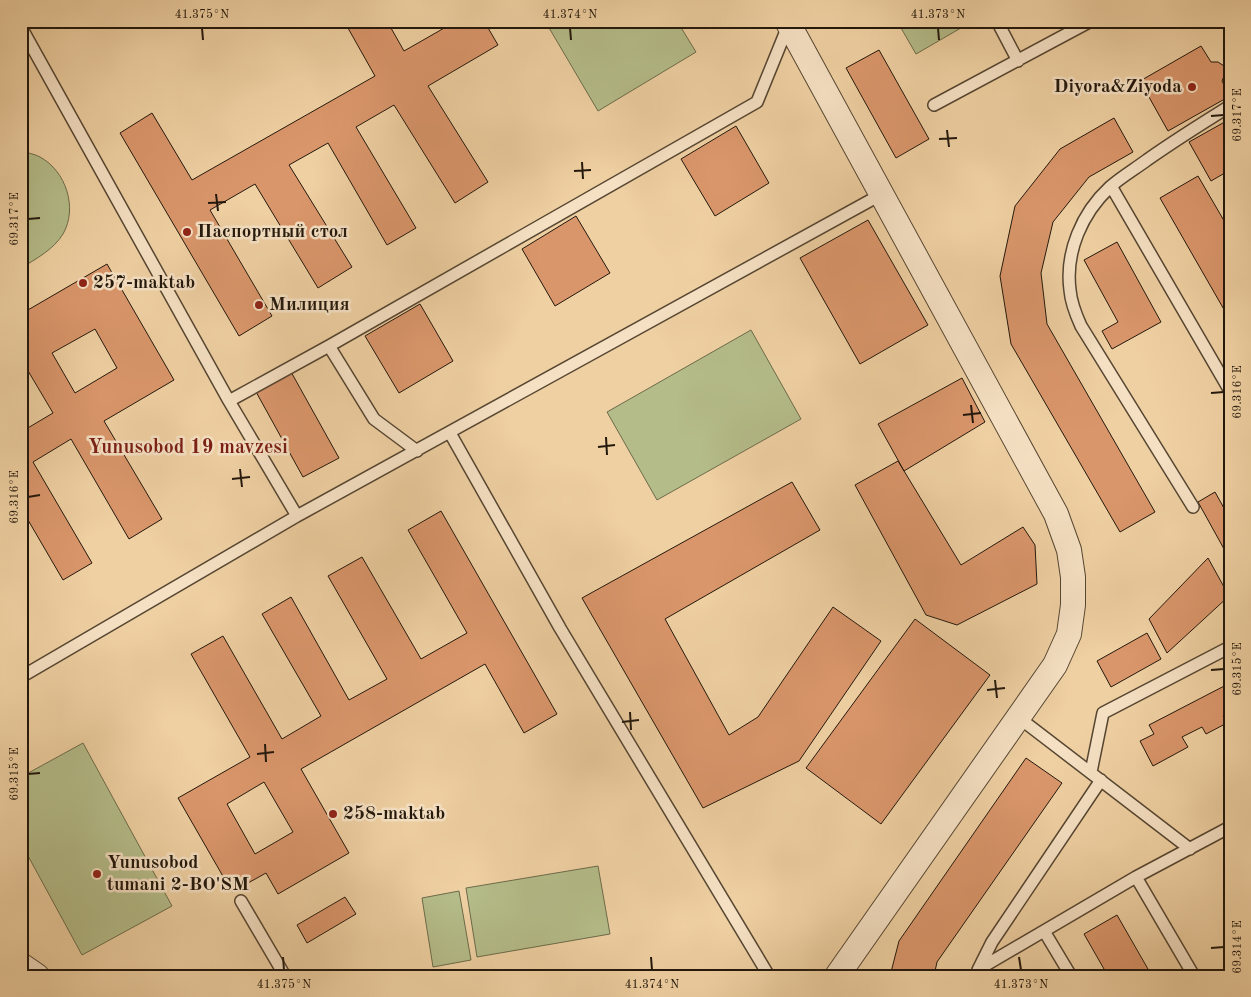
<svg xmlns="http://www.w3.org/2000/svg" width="1251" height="997" font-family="'Old Standard TT',serif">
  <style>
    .green { fill: #b4bc89; stroke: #6c6a4a }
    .building { fill: #da966b; stroke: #23180c; fill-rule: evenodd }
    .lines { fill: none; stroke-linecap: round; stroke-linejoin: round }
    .service-casing { stroke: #564632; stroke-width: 14 }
    .minor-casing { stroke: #564632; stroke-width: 26 }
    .service { stroke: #f5e0c3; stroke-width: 11 }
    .minor { stroke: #f5e0c3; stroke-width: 24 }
    .ticks { fill: none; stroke: #23180c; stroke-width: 2 }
    .poi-dot { fill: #8f2418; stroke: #f5e0c3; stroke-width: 2 }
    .labels { text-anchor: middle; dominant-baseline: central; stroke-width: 5; stroke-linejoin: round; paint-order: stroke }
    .poi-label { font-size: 19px; font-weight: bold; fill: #23180c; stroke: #f5e0c3; text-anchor: start }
    .neighbourhood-label { font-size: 20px; font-weight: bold; fill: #7a1f14; stroke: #f5e0c3 }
    .neatline { fill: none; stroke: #23180c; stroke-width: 2 }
    .ticks-label { font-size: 12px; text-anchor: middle; fill: #23180c }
  </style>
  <rect width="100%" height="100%" fill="#efd0a2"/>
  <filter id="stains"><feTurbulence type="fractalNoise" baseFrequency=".004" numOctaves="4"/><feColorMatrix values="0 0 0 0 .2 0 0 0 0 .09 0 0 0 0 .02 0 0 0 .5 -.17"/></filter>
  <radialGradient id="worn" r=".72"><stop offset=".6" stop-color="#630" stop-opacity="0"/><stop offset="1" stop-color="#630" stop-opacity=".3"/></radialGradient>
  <path class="green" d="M545,21H677L696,52L598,111Z
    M897,21H973L916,54Z
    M21,151C27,153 35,154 40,157C66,171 78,208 63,234C54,249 36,259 21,268Z
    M751,330L801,419L657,500L607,412Z
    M83,743L172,906L82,955L21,843V777Z
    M598,866L610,934L477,957L466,888Z
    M459,891L471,960L433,967L422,898Z"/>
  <path class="building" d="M344,21H387L404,51L446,27L443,21H484L498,45L428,86L488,182L455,203L394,105L356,127L416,228L387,245L328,143L289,165L352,267L318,288L255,184L210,210L272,316L239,336L120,133L152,113L192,180L375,76Z
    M1015,21H1028L1018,27Z
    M1201,46L1211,62H1218L1224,66L1225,74L1222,81L1230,96L1168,131L1140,81Z
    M879,50L929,139L896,158L846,68Z
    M1114,118L1133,152L1089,177L1053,222L1041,273L1047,324L1155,512L1120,532L1011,344L1000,276L1015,206L1060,149Z
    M1230,119V170L1211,181L1189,142Z
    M736,126L769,183L715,216L681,159Z
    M1198,176L1230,231V320L1160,198Z
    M576,216L610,273L555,306L522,249Z
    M868,220L928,325L860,364L800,258Z
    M1117,242L1161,322L1112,349L1102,331L1118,322L1084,260Z
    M107,264L174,380L104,421L162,519L129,539L71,439L33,462L92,563L63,580L21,508V432L53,413L21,359V314ZM95,329L117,368L75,393L52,353Z
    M420,304L453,361L399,393L365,336Z
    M290,370L339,458L303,477L255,390Z
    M962,378L985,422L904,471L878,424Z
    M898,461L961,565L1023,527L1035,545L1037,584L957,625L926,615L855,485Z
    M792,482L820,530L665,619L729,735L758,717L833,607L881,641L799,761L703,808L582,598Z
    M1215,492L1230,519L1229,558L1198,502Z
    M441,511L557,714L524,733L485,664L301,769L349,853L278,894L266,873L232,892L178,798L250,757L191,654L223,636L282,739L321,716L262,614L291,597L349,700L387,679L328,576L362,557L421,659L467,633L408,530ZM264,782L293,832L255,854L227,804Z
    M1208,558L1229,596L1167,653L1149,619Z
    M21,593L27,604L21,607Z
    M915,619L990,675L881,824L806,768Z
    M1147,633L1161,659L1111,687L1097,661Z
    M1230,683V713L1223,716L1227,723L1206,734L1202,727L1182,737L1188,747L1153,766L1140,741L1154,734L1149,725Z
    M1026,758L1062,783L937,962L934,976H890L899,941Z
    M345,897L356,914L307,943L297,925Z
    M1117,915L1152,976H1108L1084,934Z"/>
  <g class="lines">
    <g class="service-casing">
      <path id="service" d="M997,21L1018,61
        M21,27L229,401L297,516
        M934,105L1091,21
        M1111,186L1230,391
        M329,346L374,419L417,451
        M229,401L329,346L757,102L788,26
        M450,433L560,628L769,976
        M1193,507L1081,326C1076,315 1071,303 1070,290C1065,252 1082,213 1110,187C1121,177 1135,169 1147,160C1174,141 1201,124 1230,106
        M21,677L297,516L882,194
        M1018,717L1190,849
        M1091,772L1103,713L1230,647
        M1136,877L1194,976
        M241,901L285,976
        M1044,931L1071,976
        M979,969L1136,877L1230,827
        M978,970L992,942L1101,780"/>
    </g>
    <g class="minor-casing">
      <path id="minor" d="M787,21L1056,514L1069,550L1073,577V605L1069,634L1055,665L837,976
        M21,965L37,976"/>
    </g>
    <use href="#service" class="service"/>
    <use href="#minor" class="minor"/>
  </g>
  <path class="ticks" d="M202,28L203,40M570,28L571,40M938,28L939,40M1211,116L1224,115M947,130L949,147M939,139L957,138M582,162L583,179M574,171L591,170M216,194L218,211M208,203L226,202M28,219L40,218M1211,393L1224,392M971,405L973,423M963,415L981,413M606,437L607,455M598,447L615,445M240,469L242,487M232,479L250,477M28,497L40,495M1211,670L1224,669M995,680L997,698M987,690L1005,688M630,712L631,730M622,722L639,720M265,744L266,762M257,754L274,752M28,774L40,773M1211,948L1224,947M283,957L284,970M651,957L652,970M1019,957L1021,970"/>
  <g class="poi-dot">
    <circle cx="1192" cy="87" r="5"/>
    <circle cx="187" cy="232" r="5"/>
    <circle cx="83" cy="283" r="5"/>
    <circle cx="259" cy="305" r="5"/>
    <circle cx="333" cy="814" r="5"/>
    <circle cx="97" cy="874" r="5"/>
  </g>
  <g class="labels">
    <g class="poi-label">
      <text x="1182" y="87" text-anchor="end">Diyora&amp;Ziyoda</text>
      <text x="197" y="232">Паспортный стол</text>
      <text x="93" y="283">257-maktab</text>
      <text x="269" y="305">Милиция</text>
      <text x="343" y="814">258-maktab</text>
      <text x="107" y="863">Yunusobod<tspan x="107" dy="22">tumani 2-BO'SM</tspan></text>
    </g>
    <g class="neighbourhood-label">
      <text x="188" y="448">Yunusobod 19 mavzesi</text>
    </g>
  </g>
  <rect width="1251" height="997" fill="none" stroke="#efd0a2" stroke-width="55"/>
  <rect x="28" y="28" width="1196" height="942" class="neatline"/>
  <g class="ticks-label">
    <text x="202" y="18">41.375°N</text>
    <text x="570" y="18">41.374°N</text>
    <text x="938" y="18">41.373°N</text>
    <text transform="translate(1237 115) rotate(-90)" y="4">69.317°E</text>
    <text transform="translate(14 219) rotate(-90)" y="4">69.317°E</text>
    <text transform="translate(1237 392) rotate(-90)" y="4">69.316°E</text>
    <text transform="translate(14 497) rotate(-90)" y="4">69.316°E</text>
    <text transform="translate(1237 669) rotate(-90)" y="4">69.315°E</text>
    <text transform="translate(14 774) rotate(-90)" y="4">69.315°E</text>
    <text transform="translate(1237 947) rotate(-90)" y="4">69.314°E</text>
    <text x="284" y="988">41.375°N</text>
    <text x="652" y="988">41.374°N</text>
    <text x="1021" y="988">41.373°N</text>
  </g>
  <rect width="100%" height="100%" filter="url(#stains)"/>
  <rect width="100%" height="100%" fill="url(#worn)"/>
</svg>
